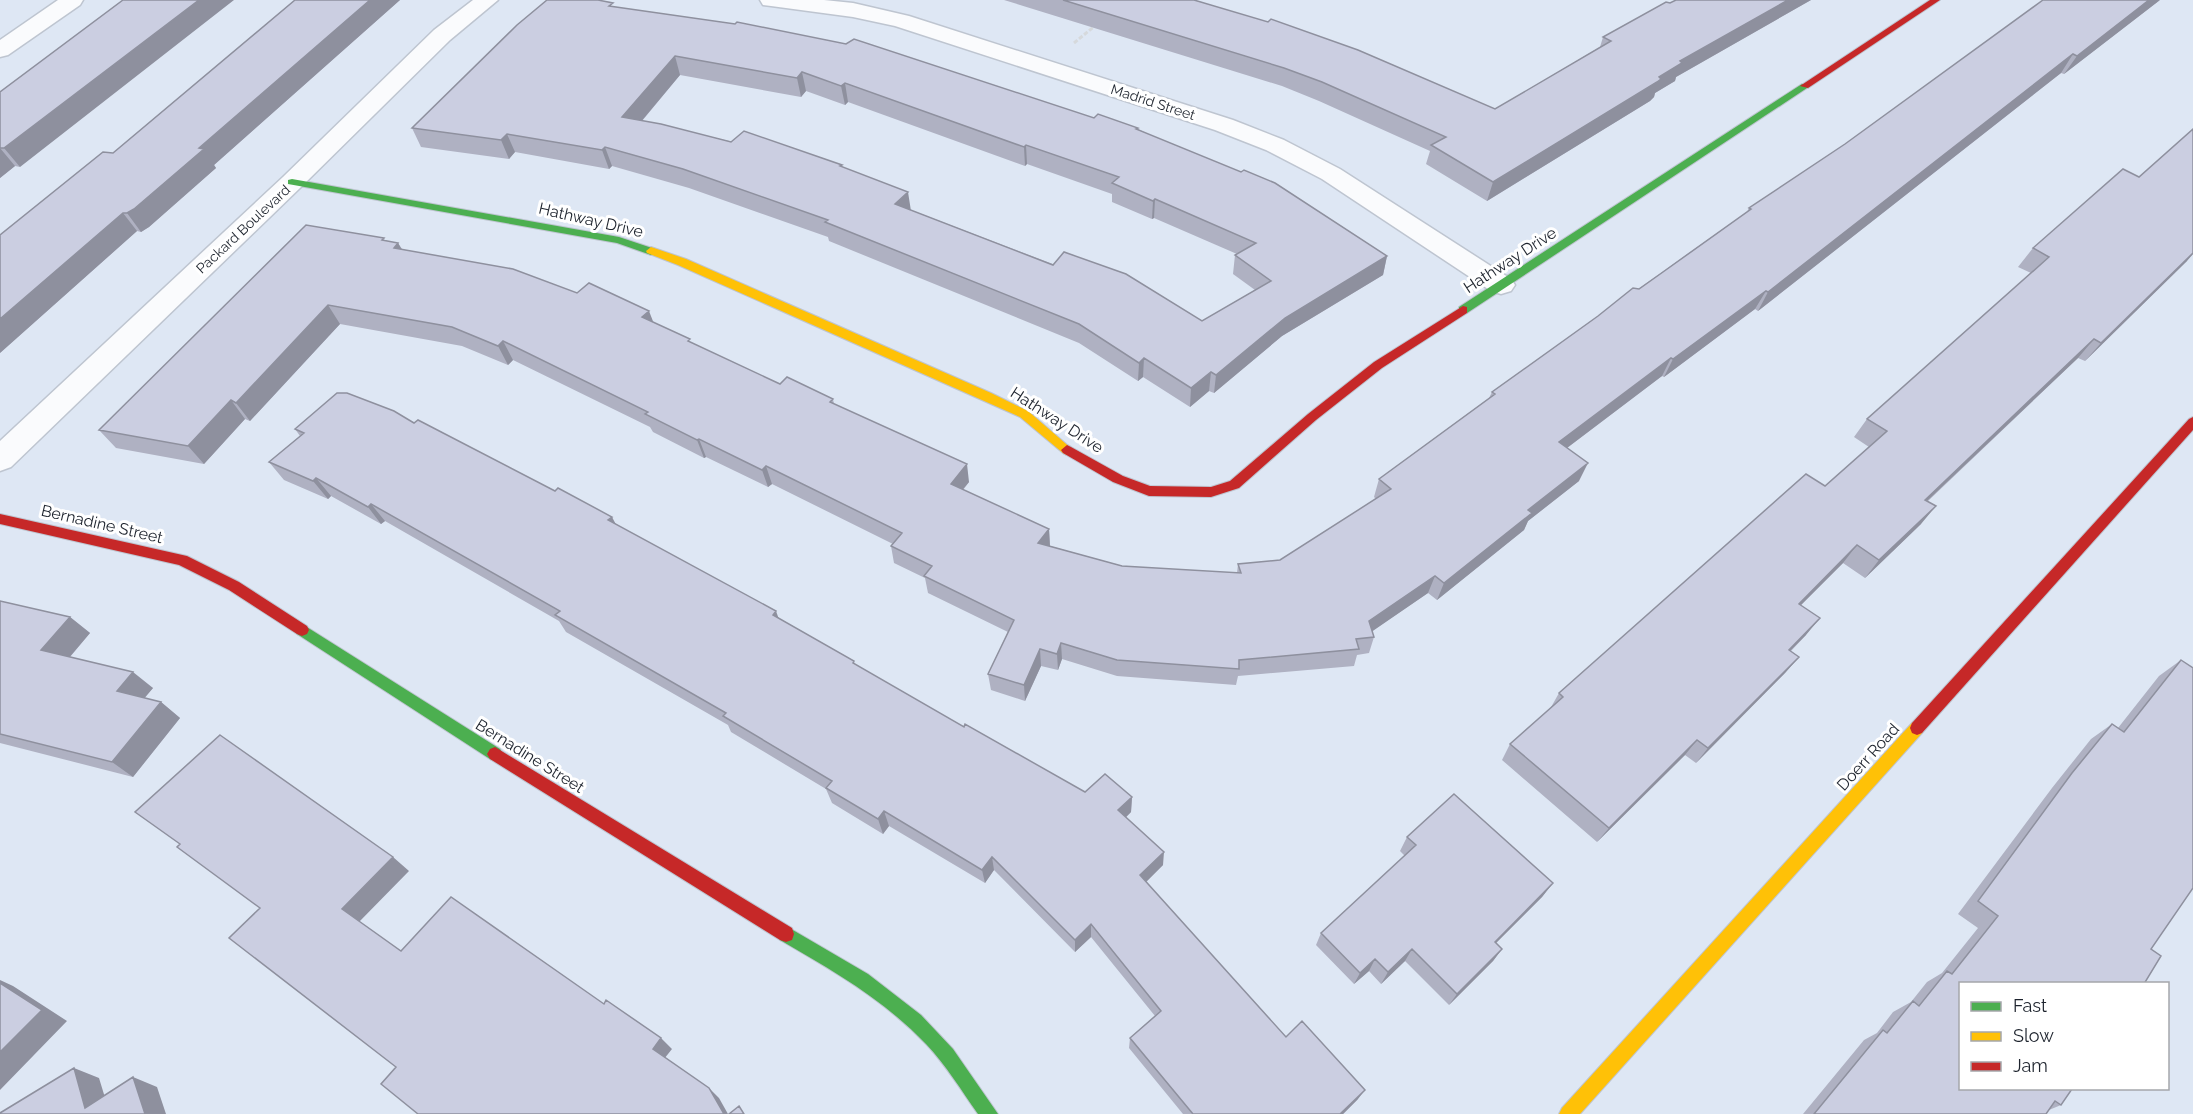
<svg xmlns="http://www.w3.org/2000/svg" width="2193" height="1114" font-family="Raleway,sans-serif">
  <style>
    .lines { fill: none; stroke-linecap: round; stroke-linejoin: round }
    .street-casing { stroke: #bec5d0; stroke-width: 3 }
    .fast-casing { stroke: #bec5d0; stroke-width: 2 }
    .slow-casing { stroke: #bec5d0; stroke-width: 2 }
    .jam-casing { stroke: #bec5d0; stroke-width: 2 }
    .path { stroke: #d6d9dc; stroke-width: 3; stroke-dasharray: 4.5 2; stroke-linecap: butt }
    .street { fill: #fafbfd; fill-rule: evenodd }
    .fast { fill: #4caf50; fill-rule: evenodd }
    .slow { fill: #ffc107; fill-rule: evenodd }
    .jam { fill: #c62828; fill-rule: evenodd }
    .wall { fill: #afb1c2; fill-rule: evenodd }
    .shaded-wall { fill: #8e909e }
    .building { fill: #cbcee1; stroke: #8e909e; stroke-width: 1.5; fill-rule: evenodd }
    .labels { text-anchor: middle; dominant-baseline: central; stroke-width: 6; stroke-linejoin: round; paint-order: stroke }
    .far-street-label { font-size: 14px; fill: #1d232d; stroke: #fff }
    .street-label { font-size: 16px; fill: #1d232d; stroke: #fff }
  </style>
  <rect width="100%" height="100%" fill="#dee7f4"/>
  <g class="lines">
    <g class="street-casing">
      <path id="street" d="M58,0H83L80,5L8,55L0,57V40Z
        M473,0H498L450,40L301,187L11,467L0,471V441L283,177L434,30Z
        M760,0H824L853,3L909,16L1233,120L1284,140L1340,169L1511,279L1515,285L1511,291L1501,294L1491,291L1322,179L1266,150L1215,130L895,26L853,17L771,6L763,5Z"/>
    </g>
    <g class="fast-casing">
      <path id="fast" d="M1802,84L1810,86L1467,313H1459V307Z
        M292,179L619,237L655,249L656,251L651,255L617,243L288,184V180Z
        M302,624L500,749L503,754L500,759L495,761L490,759L297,634L295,630L297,626Z
        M786,926L868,974L921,1015L953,1049L998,1114H978C961,1090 946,1065 926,1044C884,1000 832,970 780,940L778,934L780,928Z"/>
    </g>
    <g class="slow-casing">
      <path id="slow" d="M651,247L686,259L991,393L1028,411L1073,450L1067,455L1063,453L1020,417L678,265L647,253L646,251Z
        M1917,721L1922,723L1924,728L1922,733L1580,1114H1559L1562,1108L1912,723Z"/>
    </g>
    <g class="jam-casing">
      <path id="jam" d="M1930,0H1940L1808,88L1800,86Z
        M1463,306L1467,307V313L1382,368L1316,420L1239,488L1211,497L1149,496L1113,482L1063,453L1061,450L1067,445L1071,447L1123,476L1150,486L1211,487L1230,481L1308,414L1374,362Z
        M2193,417V430L1922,733L1917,735L1912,733L1910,728L1912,723L2189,419Z
        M0,514L187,556L239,582L307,626L309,630L307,634L302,636L297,634L229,590L179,565L0,524Z
        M495,747L792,928L794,934L792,940L786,942L780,940L490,759L487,754L490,749Z"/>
    </g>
    <path class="path" d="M1074,43L1096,25"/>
    <use href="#street" class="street"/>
    <use href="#fast" class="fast"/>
    <use href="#slow" class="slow"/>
    <use href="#jam" class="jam"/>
  </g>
  <path class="wall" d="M295,0H400L214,165L216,168L149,227L141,232L137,231L0,353L113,153Z
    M1004,0H1194L1495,109L1600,47L1603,37L1676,0H1811L1676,77L1675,81L1655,93L1654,97L1650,101L1487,201L1426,164L1430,151L1319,101L1282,86Z
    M2160,0L2064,74L2061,73L1758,311L1755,309L1664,377L1662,376L1567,448L1579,481L1528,521L1524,530L1437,600L1428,593L1372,631L1374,637L1369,653L1357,655L1354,666L1238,676L1236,685L1117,676L1062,659L1058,670L1041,666L1025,701L991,690L988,674L1008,632L928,593L925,578L894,563L891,546L893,544L772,484L768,487L706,457L704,458L653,432L650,427L513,360L508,365L462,346L340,324L250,421L245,419L204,464L116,448L99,430L384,238L385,241L398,243L402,249L653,322L692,343L780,384L833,399L834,404L969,482L963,490L1049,529L1050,546L1122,566L1237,573L1238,564L1280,560L1376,499L1374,497L1379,479L1489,398L1492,392L1747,212L1749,208Z
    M614,7L1094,118L1138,129L1387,256L1383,275L1282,336L1214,393L1209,391L1190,407L1143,377L1138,381L1079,343L829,241L828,237L689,188L612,166L609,169L515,152L509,159L421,147L412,128ZM680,75L801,97L806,91L845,105L848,102L1025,166L1027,164L1112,194V202L1152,219L1154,218L1237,254L1235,255L1233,274L1255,290L1202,321L911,210L843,167L642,121Z
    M0,92L20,167L15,166L0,178Z
    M2033,248L2187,261L2085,361L2078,358L1928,501L1921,524L1865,578L1843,563L1801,605L1806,635L1791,651L1799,657L1785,673L1696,763L1685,755L1597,842L1502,760L1510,744L1550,709L1559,693L1825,486L1869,447L1854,437L1867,419L2031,273L2018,267Z
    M414,423L616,525L854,661L855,665L964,727L1085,792L1132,797L1131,812L1126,817L1163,865L1146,882L1286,1037L1358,1099L1343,1114H1183L1129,1048L1130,1038L1155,1016L1091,937L1075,952L994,870L985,883L889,826L883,834L832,803L826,789L731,732L728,725L566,632L559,621L385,521L381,524L331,496L328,499L284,480L269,462L300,436L295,429Z
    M0,601L70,617L90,633L70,657L153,688L144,698L161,702L180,718L133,777L0,743Z
    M2181,660L1960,984L2072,1089L2061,1105L2049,1110L2046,1114H1803L1864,1040L1877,1033L1893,1012L1911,1002L1927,982L1942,973L1978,928L1958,914L2052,788L2091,739L2112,724L2118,728L2159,676Z
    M1407,837L1553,883L1542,897L1496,943L1502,949L1493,961L1449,1005L1405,961L1381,984L1369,971L1354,984L1316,945L1321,933L1405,856L1400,851Z"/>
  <path class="shaded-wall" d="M199,0H234L20,167L4,148Z
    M370,0H400L214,165L216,168L149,227L141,232L127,213L199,148Z
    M1788,0H1811L1676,77L1675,81L1655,93L1654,97L1650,101L1487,201L1493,182L1659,77L1680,61Z
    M2149,0H2160L2064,74L2077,56Z
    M2073,54L2061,73L1758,311L1768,292Z
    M675,56L680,75L629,136L622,117Z
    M802,72L806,91L801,97L797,78Z
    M845,83L848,102L845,105L841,86Z
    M507,134L515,152L509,159L501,140Z
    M1026,145L1027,164L1025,166L1024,147Z
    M605,147L612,166L609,169L602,150Z
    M0,148L15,166L0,178Z
    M908,192L911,211L895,204Z
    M1155,199L1154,218L1152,219L1153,201Z
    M123,213L137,231L0,353V319Z
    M398,243L409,262L394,248Z
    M2193,253V254L2187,261L2085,361L2101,343Z
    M1387,256L1383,275L1282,336L1214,393L1216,375L1285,318Z
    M1766,291L1755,309L1664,377L1673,359Z
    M328,305L340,324L250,421L236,403Z
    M649,311L656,329L642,317Z
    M2094,339L2078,358L1910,517L1925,500Z
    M503,341L513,360L508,365L498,346Z
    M1144,358L1143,377L1138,381L1139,363Z
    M1671,358L1662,376L1551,460L1559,442Z
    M1211,372L1209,391L1190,407L1191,388Z
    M231,400L245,419L204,464L188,446Z
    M699,439L706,457L704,458L697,440Z
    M1588,463L1579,481L1528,521L1524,530L1437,600L1444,583L1528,510Z
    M967,464L969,482L953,501L951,484Z
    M766,466L772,484L768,487L762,470Z
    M316,478L331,496L328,499L313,481Z
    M371,504L385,521L381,524L368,507Z
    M1936,506L1921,524L1865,578L1879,560Z
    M612,517L621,534L608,520Z
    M1049,529L1050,547L1038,543Z
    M1857,545L1843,563L1785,621L1799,604Z
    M1435,576L1428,593L1364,637L1369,621Z
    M776,611L782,628L773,615Z
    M70,617L90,633L62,666L41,650Z
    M1820,618L1806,635L1775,666L1789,650Z
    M1061,643L1062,659L1058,670L1057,654Z
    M1040,649L1041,666L1025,701L1024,685Z
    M1799,657L1785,673L1696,763L1708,748Z
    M133,672L153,688L137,707L117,691Z
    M161,702L180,718L133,777L112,762Z
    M1697,740L1685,755L1597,842L1609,828Z
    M1132,797L1131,812L1118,825V810Z
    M884,811L889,826L883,834L878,819Z
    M1164,852L1163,865L1139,889L1140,875Z
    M393,857L409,871L359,922L342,909Z
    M992,857L994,870L985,883L982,870Z
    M1553,883L1542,897L1485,954L1495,942Z
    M1091,924V937L1075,952V940Z
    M1412,949L1405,961L1381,984L1388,972Z
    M1502,949L1493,961L1449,1005L1457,994Z
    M1375,959L1369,971L1354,984L1360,973Z
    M0,980L13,986L67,1021L0,1090Z
    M661,1038L672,1049L664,1059L653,1049Z
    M74,1068L99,1078L110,1114L85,1108Z
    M133,1077L157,1087L166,1114H145Z
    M709,1088L719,1098L728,1114H724Z
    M1365,1090L1358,1099L1343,1114H1340Z"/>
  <path class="building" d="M123,0H199L4,148H0V92Z
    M295,0H370L199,148L204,149L134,209L127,213H123L0,319V235L103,152L113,153Z
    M547,0H598L613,3L609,6L735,24L737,22L846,44L854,39L1094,118L1098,114L1138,128L1136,129L1241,172L1244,170L1275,183L1387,256L1285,318L1216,375L1211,372L1191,388L1144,358L1139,363L1079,324L825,222L828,220L683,169L605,147L602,150L507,134L501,140L412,128L517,25ZM675,56L797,78L802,72L841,86L845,83L1024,147L1026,145L1119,177L1112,183L1153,201L1155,199L1256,243L1235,255L1271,281L1202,321L1126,274L1064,252L1053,265L895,204L908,192L840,166L842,165L744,131L731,142L661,124L622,117Z
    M1063,0H1194L1268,22L1271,19L1358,50L1495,109L1611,41L1603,37L1666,2L1670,3L1676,0H1788L1680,61L1682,63L1659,77L1661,79L1657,82L1493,182L1431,145L1446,137L1322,82L1284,68Z
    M2043,0H2149L2077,56L2073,54L1768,292L1766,291L1673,359L1671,358L1559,442L1588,463L1528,510L1532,513L1444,583L1435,576L1369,621L1374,637L1356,639L1359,649L1239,660V669L1117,660L1061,643L1057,654L1040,649L1024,685L988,674L1014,620L924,576L932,566L891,546L902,533L766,466L762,470L699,439L697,440L645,414L648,412L503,341L498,346L452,327L328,305L236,403L231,400L188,446L99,430L306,225L384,238L382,240L398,243L394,248L513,269L577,293L589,283L649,311L642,317L690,339L688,341L780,384L787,377L833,399L830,402L967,464L951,484L1049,529L1038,543L1122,566L1241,573L1238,564L1280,560L1391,489L1379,479L1495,394L1492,392L1598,316L1633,288L1639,289L1663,272L1751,209L1749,208L1845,144Z
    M2193,129V253L2101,343L2094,339L1925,500L1936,506L1879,560L1857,545L1799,604L1820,618L1789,650L1799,657L1708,748L1697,740L1609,828L1510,744L1563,697L1559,693L1806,474L1825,486L1887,431L1867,419L2049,257L2033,248L2123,169L2139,177Z
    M337,393H347L394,411L414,423L418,420L555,491L558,488L612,517L608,520L776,611L773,615L854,661L853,663L964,727L965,724L1085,792L1105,774L1132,797L1118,810L1164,852L1140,875L1286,1037L1302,1021L1365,1090L1340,1114H1193L1130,1038L1161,1011L1091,924L1075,940L992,857L982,870L884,811L878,819L826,788L832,781L723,716L726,713L555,615L560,611L371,504L368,507L316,478L313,481L269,462L304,433L295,429Z
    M0,601L70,617L41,650L133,672L117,691L161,702L112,762L0,734Z
    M2181,660L2193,668V888L2151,949L2161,956L2144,984H1960V1089H2072L2061,1105L2055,1101L2046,1114H1814L1883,1030L1887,1033L1913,1001L1919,1006L1947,971L1952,974L1998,916L1978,901L2072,773L2112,724L2124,732Z
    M220,735L393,857L342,909L401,951L451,897L604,1004L606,1000L661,1038L653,1049L709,1088L724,1114H418L381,1084L396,1067L229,938L260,908L177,847L180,844L135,812Z
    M1454,794L1553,883L1495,942L1502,949L1457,994L1412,949L1388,972L1375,959L1360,973L1321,933L1416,845L1407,837Z
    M0,983L42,1010L0,1052Z
    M74,1068L85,1108L133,1077L145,1114H0V1113Z
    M739,1106L744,1114H729Z"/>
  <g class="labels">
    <g class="far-street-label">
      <text transform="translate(1153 102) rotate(18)">Madrid Street</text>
      <text transform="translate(243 229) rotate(-43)">Packard Boulevard</text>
    </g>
    <g class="street-label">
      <text transform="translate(591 220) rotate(13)">Hathway Drive</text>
      <text transform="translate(1510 260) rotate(-33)">Hathway Drive</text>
      <text transform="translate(1057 420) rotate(33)">Hathway Drive</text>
      <text transform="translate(102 524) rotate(13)">Bernadine Street</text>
      <text transform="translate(530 756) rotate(32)">Bernadine Street</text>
      <text transform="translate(1868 757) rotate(-48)">Doerr Road</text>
    </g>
  </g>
  <rect x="1959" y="982" width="210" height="108" fill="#ffffff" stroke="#a5a7ab" stroke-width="1.5"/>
  <rect x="1971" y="1002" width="30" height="9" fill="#4caf50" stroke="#a5a7ab" stroke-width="1.5"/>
  <text x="2013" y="1012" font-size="18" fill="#1d232d">Fast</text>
  <rect x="1971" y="1032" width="30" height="9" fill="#ffc107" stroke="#a5a7ab" stroke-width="1.5"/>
  <text x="2013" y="1042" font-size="18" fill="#1d232d">Slow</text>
  <rect x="1971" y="1062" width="30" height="9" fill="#c62828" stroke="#a5a7ab" stroke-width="1.5"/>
  <text x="2013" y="1072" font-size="18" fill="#1d232d">Jam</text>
</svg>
